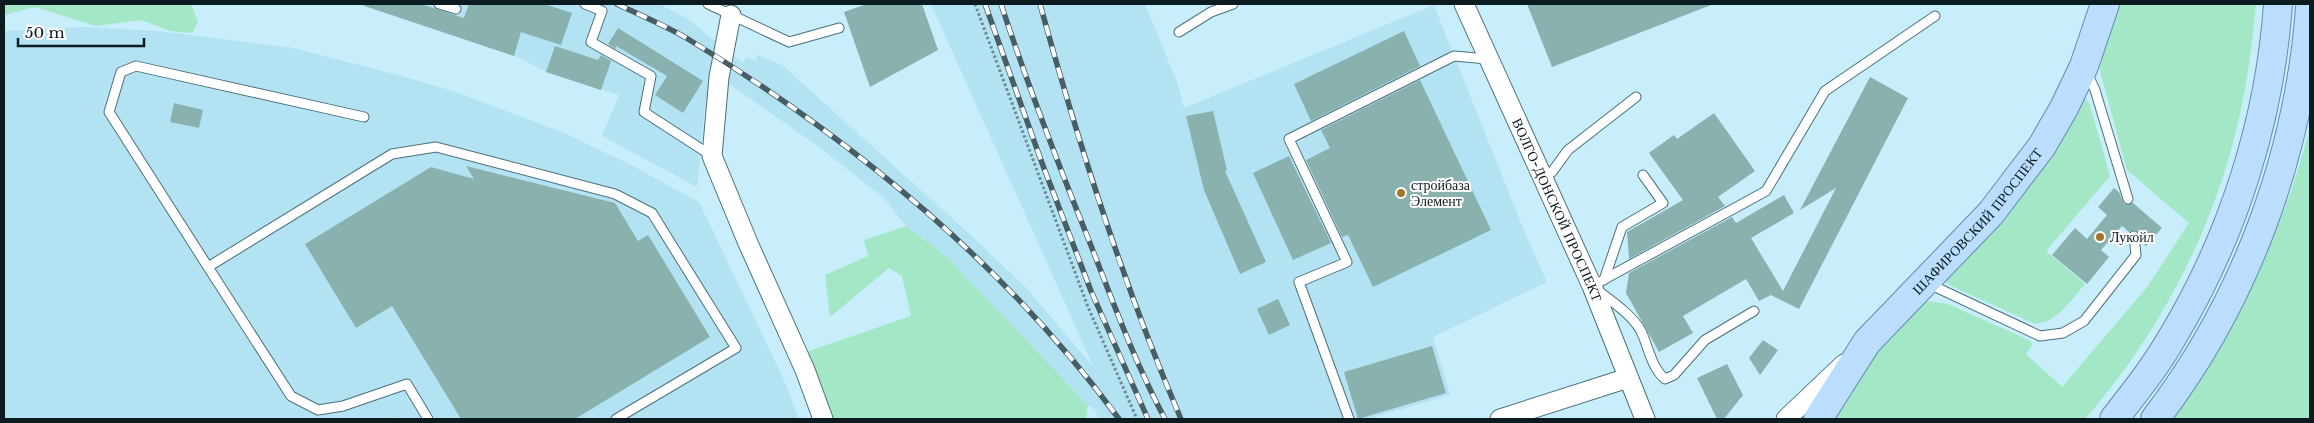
<svg xmlns="http://www.w3.org/2000/svg" width="2314" height="423" font-family="'Libre Baskerville',serif">
  <style>
    .built { fill: #b3e3f3 }
    .green { fill: #a3e7c6 }
    .building { fill: #89b2af }
    .lines { fill: none; stroke-linecap: round; stroke-linejoin: round }
    .service-casing { stroke: #4c707b; stroke-width: 11 }
    .minor-casing { stroke: #4c707b; stroke-width: 21 }
    .primary-casing { stroke: #628baf; stroke-width: 30 }
    .path { stroke: #6d8890; stroke-width: 3; stroke-dasharray: 2.5 2.5; stroke-linecap: butt }
    .service { stroke: #fff; stroke-width: 9 }
    .minor { stroke: #fff; stroke-width: 19 }
    .primary { stroke: #bcdefe; stroke-width: 28 }
    .rail-casing { stroke: #475e64; stroke-width: 5.5 }
    .rail { stroke: #fff; stroke-width: 4; stroke-dasharray: 11; stroke-linecap: butt }
    .poi-dot { fill: #a17626; stroke: #fff; stroke-width: 2 }
    .labels { text-anchor: middle; dominant-baseline: central; stroke-width: 4; stroke-linejoin: round; paint-order: stroke }
    .poi-label { font-size: 14px; fill: #0c1b1f; stroke: #fff; text-anchor: start }
    .street-label { font-size: 14px; fill: #0c1b1f; stroke: #fff }
  </style>
  <rect width="100%" height="100%" fill="#c7eefa"/>
  <path class="built" d="M357,4H659L685,17L743,63L747,57L756,61L757,55L782,65L975,239L1027,289L1094,368L931,4H1145L1177,82L1184,108L1434,5L1527,238L1547,282L1433,337L1450,395L1368,419H1099L1095,410L1088,405L945,255L906,226L883,197L819,147L711,71L705,107L697,187L602,136L619,95L546,72L513,55Z
    M83,27L159,31L293,48L394,74L453,91L564,133L631,165L699,202L784,380L799,419H397L396,417L386,419H4V31Z"/>
  <path class="green" d="M4,4H191L198,22L192,33L170,31L141,20L96,26L35,7L4,15Z
    M2117,4H2256C2252,48 2246,92 2235,135C2209,239 2155,339 2085,419H1828L1857,373L1915,306L1929,301L1948,304L2031,341L2032,345L2026,354L2062,387L2148,286L2189,223L2127,170L2098,63Z
    M2084,97L2090,105L2110,176L2046,251L2085,284C2070,301 2059,321 2035,324L1947,284L1943,277Z
    M2310,127V419H2173C2236,330 2283,233 2310,127Z
    M906,226L945,255L1088,405L1086,419H831L806,352L911,316L902,276L889,268L830,317L825,275L868,256L864,240Z"/>
  <path class="building" d="M365,4H421L464,18L469,4H544L572,13L561,45L521,32L514,56L365,6Z
    M867,4H922L938,50L870,87L844,12Z
    M1527,4H1711V5L1552,67Z
    M618,28L703,81L683,113L655,95L667,76L616,46L615,49L608,44Z
    M1404,31L1420,66L1311,121L1294,84Z
    M555,46L598,60L601,55L611,61L601,90L546,72Z
    M1870,77L1908,98L1799,309L1771,295L1759,301L1746,279L1683,316L1693,333L1659,352L1626,293L1629,273L1732,217L1736,223L1784,195L1794,213L1751,238L1783,291L1836,188L1800,210Z
    M1420,80L1491,230L1373,287L1348,235L1342,237L1306,160L1330,148L1321,130Z
    M174,103L203,110L199,128L170,122Z
    M1213,111L1227,170L1225,171L1266,262L1240,274L1204,190L1186,116Z
    M1714,113L1755,171L1718,197L1725,206L1629,259L1627,232L1683,200L1649,153L1674,135L1677,139Z
    M1289,156L1331,243L1293,260L1253,173Z
    M466,166L615,203L638,241L648,235L710,337L575,419H461L392,306L356,328L305,244L431,167L474,179Z
    M2114,188L2119,192L2124,204L2133,203L2162,228L2146,246L2141,242L2139,232L2134,230L2129,232L2122,226L2101,250L2109,257L2087,284L2052,255L2075,228L2087,239L2107,215L2098,207Z
    M1278,299L1290,325L1269,335L1257,309Z
    M1763,340L1778,350L1760,375L1749,358Z
    M1432,346L1446,393L1358,419L1344,372Z
    M1727,364L1743,395L1724,419H1717L1697,378Z"/>
  <g class="lines">
    <g class="service-casing">
      <path id="service" d="M439,4L456,9
        M585,4L602,11L591,42L651,76L644,112L712,156
        M708,4L789,42L839,28
        M1179,32L1211,12L1233,4
        M2087,73L2095,90L2128,199
        M1543,177L1552,172L1568,150L1636,97
        M208,267L109,112L121,72L136,66L364,117
        M1604,280L1622,227L1663,203L1643,175
        M1927,283L2040,336L2063,333L2084,321L2136,255L2134,236
        M1754,311L1705,340L1674,375L1665,379C1651,367 1649,348 1641,331C1631,313 1608,299 1592,286L1766,191L1825,91L1935,16
        M428,419L407,384L343,406L318,410L291,396L208,267L392,154L436,147L615,194L652,213L736,348L616,419
        M1349,419L1299,282L1347,262L1289,139L1454,56L1488,59"/>
    </g>
    <g class="minor-casing">
      <g id="minor">
        <path id="s1" d="M1464,4L1592,286L1645,419"/>
        <path d="M731,15L719,77L712,156L748,243L805,370L823,419"/>
        <path d="M1500,419L1628,378"/>
        <path d="M1786,419L1844,364"/>
      </g>
    </g>
    <g class="primary-casing">
      <g id="primary">
        <path id="s2" d="M1818,419L1867,342L1991,213L2042,146L2064,108L2084,66L2105,4"/>
        <path d="M2114,419C2135,392 2156,366 2173,336C2233,236 2270,120 2278,4"/>
        <path d="M2155,419C2245,302 2299,156 2310,8"/>
      </g>
    </g>
    <path class="path" d="M975,4L1088,307L1137,419"/>
    <use href="#service" class="service"/>
    <use href="#minor" class="minor"/>
    <use href="#primary" class="primary"/>
    <g class="rail-casing">
      <path id="rail" d="M617,4C640,15 666,26 688,39C852,139 1005,264 1119,419
        M985,4L1042,163L1091,291L1148,419
        M1001,4C1027,83 1057,161 1088,238C1112,299 1134,361 1165,419
        M1040,4C1079,146 1123,284 1181,419"/>
    </g>
    <use href="#rail" class="rail"/>
  </g>
  <g class="poi-dot">
    <circle cx="1401" cy="193" r="5"/>
    <circle cx="2100" cy="237" r="5"/>
  </g>
  <g class="labels">
    <g class="poi-label">
      <text x="1411" y="185">стройбаза<tspan x="1411" dy="16">Элемент</tspan></text>
      <text x="2110" y="237">Лукойл</text>
    </g>
    <g class="street-label">
      <text stroke="none"><textPath href="#s1" startOffset="226">ВОЛГО-ДОНСКОЙ ПРОСПЕКТ</textPath></text>
      <text stroke="none"><textPath href="#s2" startOffset="255">ШАФИРОВСКИЙ ПРОСПЕКТ</textPath></text>
    </g>
  </g>
  <rect width="2314" height="423" fill="none" stroke="#0c1b1f" stroke-width="10"/>
  <path d="M18 38v8h126v-8" fill="none" stroke="#0c1b1f" stroke-width="2.5"/>
  <text x="25" y="38" font-size="15" fill="#0c1b1f" stroke="#ffffff" stroke-width="4" paint-order="stroke">50 m</text>
</svg>
